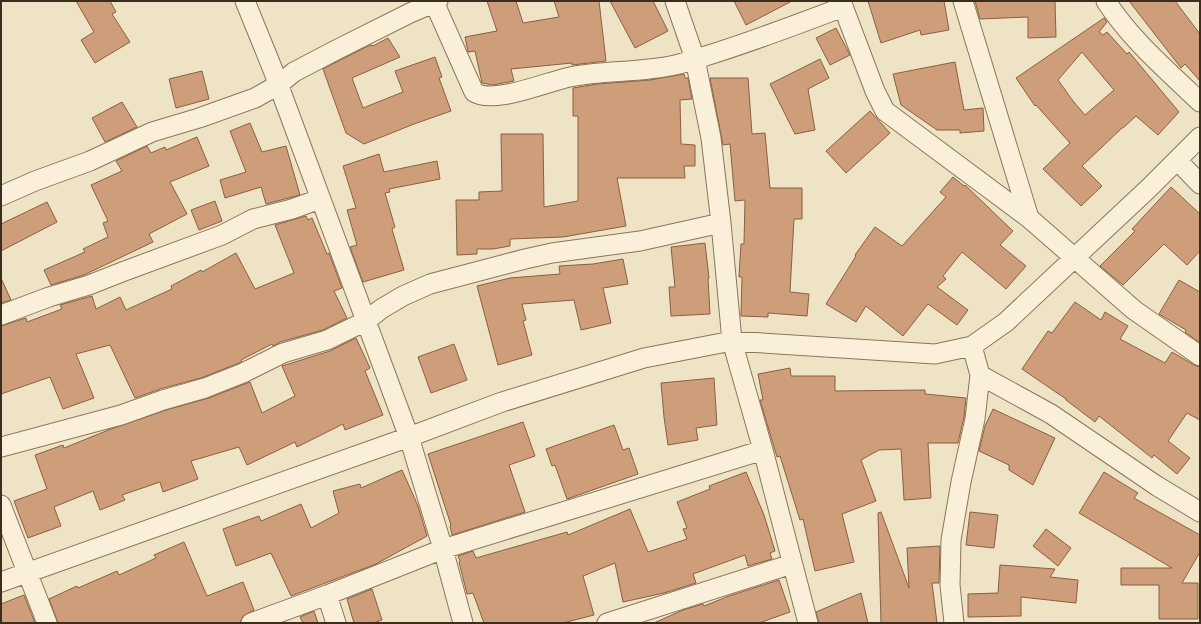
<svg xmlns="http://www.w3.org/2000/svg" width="1201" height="624" font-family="'IBM Plex Serif',serif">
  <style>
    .building { fill: #ce9e7a; stroke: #8b5f40; fill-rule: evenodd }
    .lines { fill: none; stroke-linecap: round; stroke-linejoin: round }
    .street-casing { stroke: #8b755b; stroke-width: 21 }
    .street { stroke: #faf0d9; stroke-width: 19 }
  </style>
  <rect width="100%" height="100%" fill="#efe3c5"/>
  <path class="building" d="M76,1H110L116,12L112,14L130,42L95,63L81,40L94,32Z
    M487,1H516L523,23L559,17L554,1H599L606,61L572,65V63L511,69L514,81L493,85L482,83L475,51L468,52L465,37L497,31Z
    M610,1H653L668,31L635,48Z
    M734,1H792L746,25Z
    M868,1H944L949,30L921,35L920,30L881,43Z
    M975,1H1055L1056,37L1028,38V17L980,19Z
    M1129,1H1175L1200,34V81L1185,64L1181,68Z
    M1104,18L1107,22L1099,32L1103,35L1107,32L1127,54L1129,52L1179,112L1158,135L1136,116L1123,128H1122L1082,166L1102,186L1081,206L1043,169L1070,143L1036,105L1035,106L1016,78ZM1082,52L1114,90L1085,115L1073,101L1058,80Z
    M836,28L850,55L830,65L816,38Z
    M388,38L400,57L352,78L363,108L403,92L395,71L435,57L442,77L439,78L451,111L414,124L364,144L346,133L323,69L368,46L372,45L373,46Z
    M820,59L829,78L808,89L815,130L795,134L770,84Z
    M955,62L964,110L983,108L984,131L960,133V130H937L901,105L893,74Z
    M202,71L209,99L176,108L169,79Z
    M684,74L685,78H688L692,99L680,100L681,144L695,145V166H684L685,178H617L626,226L563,237L510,239V246L493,249H477V254L457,255L456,200H479V192L502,191L501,134H543L544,207L578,201V116H573V88L597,84L650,80Z
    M710,78H748L752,134L765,133L770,188H802V219H794L790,292L809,294L807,316L768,313V317L741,316L742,277H739L741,244H744L745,200L735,201L730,144L723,145Z
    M122,102L137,127L105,142L92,118Z
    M870,111L890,133L846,173L826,151Z
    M250,123L262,152L286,146L300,195L266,204L261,187L225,198L220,180L246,172L230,131Z
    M197,137L209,166L170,182L187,214L149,234L153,242L84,275L51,285L44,270L85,252L83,249L108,237L103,223L108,221L91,185L122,171L116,161L147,146L151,153L165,147L166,150Z
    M379,154L384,172L437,161L440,179L389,189L390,192L385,193L395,227L392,229L404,270L363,282L350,247L357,245L347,210L356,208L343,166Z
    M953,177L964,186L965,185L1013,231L1000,245L1026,266L1006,289L962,252L943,276L946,279L937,287L968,310L957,325L928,304L903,336L866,306L856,322L826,304L856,256L855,255L875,227L902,246L946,197L940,192Z
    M1171,187L1200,214V251L1187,265L1164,244L1123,285L1100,266L1135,231L1132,229Z
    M215,201L222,221L199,230L191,210Z
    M47,202L57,222L1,251V224Z
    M306,216L308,220L312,218L327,254L329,253L342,288L334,291L347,318L323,330L280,342L273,346L272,344L241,360L242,361L239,363L201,378L160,389L135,398L110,345L76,354L94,398L63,409L50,377L1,394V326L26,318L27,322L62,309L60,305L92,296L96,309L120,297L126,310L172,289L171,286L201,270L202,272L236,253L255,289L294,273L275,225Z
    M705,243L709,278H708L710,314L671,316L669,287H675L671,247Z
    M623,259L628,284L603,288L611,323L581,330L574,300L522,304L526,320L523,321L532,355L498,365L477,286L510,278L560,274L559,266L593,264Z
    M1,278L11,300L1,303Z
    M1179,280L1200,292V343L1185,332L1186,330L1159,314Z
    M1075,302L1101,320L1105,312L1128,326L1120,339L1165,363L1172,352L1194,365L1200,367V420L1187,413L1168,441L1190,458L1177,474L1154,455L1152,458L1099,416L1095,422L1066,400V399L1022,369L1048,331L1052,333Z
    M356,338L370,368L365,371L383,415L345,430L343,424L297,447L295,442L247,465L239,447L191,461L198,479L163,492L160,482L122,495L125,500L100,510L93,491L54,507L61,526L28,538L14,501L47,489L35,455L63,445L64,448L111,429L166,410L209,398L250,382L262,413L295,396L282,366L330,351Z
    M454,344L467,380L431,393L418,357Z
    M790,368L791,376H835V391L925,390V394L966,398L964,417L958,443H928L931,498L904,500L901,449L879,450L861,460L876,501L842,514L854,562L815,571L803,519L800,520L780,456L777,457L760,400H763L758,374Z
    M714,378L717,425L696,428L698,440L668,445L664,417L661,383Z
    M993,409L1055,438L1033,485L1009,470V465L979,451L985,426Z
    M523,422L535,456L509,465L525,512L452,535L450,526L451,525L428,454Z
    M614,425L623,450L629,448L638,474L567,499L555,465L552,466L546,449Z
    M402,470L418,506L427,536L376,564L291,596L271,553L236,566L223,529L259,516L261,521L301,504L311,528L339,513L333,491L360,484L361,488Z
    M746,472L764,515L775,551L770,553L772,559L748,566L745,555L693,574L696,583L664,593L623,602L615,563L583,576L594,615L563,623H484L473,593L467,594L459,562L460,561L458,556L473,551L476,558L567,532L568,535L630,509L648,552L687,539L683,529L687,528L677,502L710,489L709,486Z
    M1104,472L1138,493L1134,498L1200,535V552L1182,583H1198V619H1159V585H1121V568H1172L1079,513Z
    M881,512L909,588L907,548L940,546L939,583H932L937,623H881L878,513Z
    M970,512L998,515L994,548L966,545Z
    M1046,529L1071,548L1058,566L1033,546Z
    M184,542L207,596L243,582L254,610L243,616L240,623H58L49,599L77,586L78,588L117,571L119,575L156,558L154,555Z
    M1000,565L1055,569L1050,577L1078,580L1076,603L1021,597V616L968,617V594L998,593Z
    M779,580L790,612L759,623H654L683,610L703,604L704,606L729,596Z
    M372,589L382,620L373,623H354L347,599Z
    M861,593L868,623H819L816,612Z
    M24,595L35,623H1V604Z
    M314,611L318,623H303L300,617Z"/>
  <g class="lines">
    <g class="street-casing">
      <path id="street" d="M245,1L273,70L409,437L443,549L463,623
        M675,1L695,59L711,138L721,223L732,341L763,450L808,623
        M841,1L875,91L885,111L1029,218L1134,310L1200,356
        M963,1L1029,218
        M1106,1C1131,40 1167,70 1200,102
        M434,2L474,92C493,105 546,82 570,77C604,70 640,73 675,65C688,62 702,57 715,53C759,39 801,23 843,7
        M1177,160L1200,184
        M1,196L35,181L90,161L152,132L199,118L255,98L278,85L294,72L336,50L410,13L438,1
        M1,315L49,297L89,285L122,272L222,235L253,219L292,209L320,199
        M980,375L1051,414L1157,486L1200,512
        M1,447L121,415L163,400L205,388L243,373L283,353L327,340L366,321L381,309L403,296L430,284L525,259L552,253L640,241L721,223
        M1,505L47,623
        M1,582L409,437L502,402L644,358L732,341L935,354L972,346L1006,322L1149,188L1200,137
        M327,595L336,623
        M251,623L327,595L443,549L763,450
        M607,623L792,564
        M954,623L950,585L951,540L961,482L975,419L980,375L972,346"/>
    </g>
    <use href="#street" class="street"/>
  </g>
  <rect width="1201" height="624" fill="none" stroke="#3b2d1f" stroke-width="4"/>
</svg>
